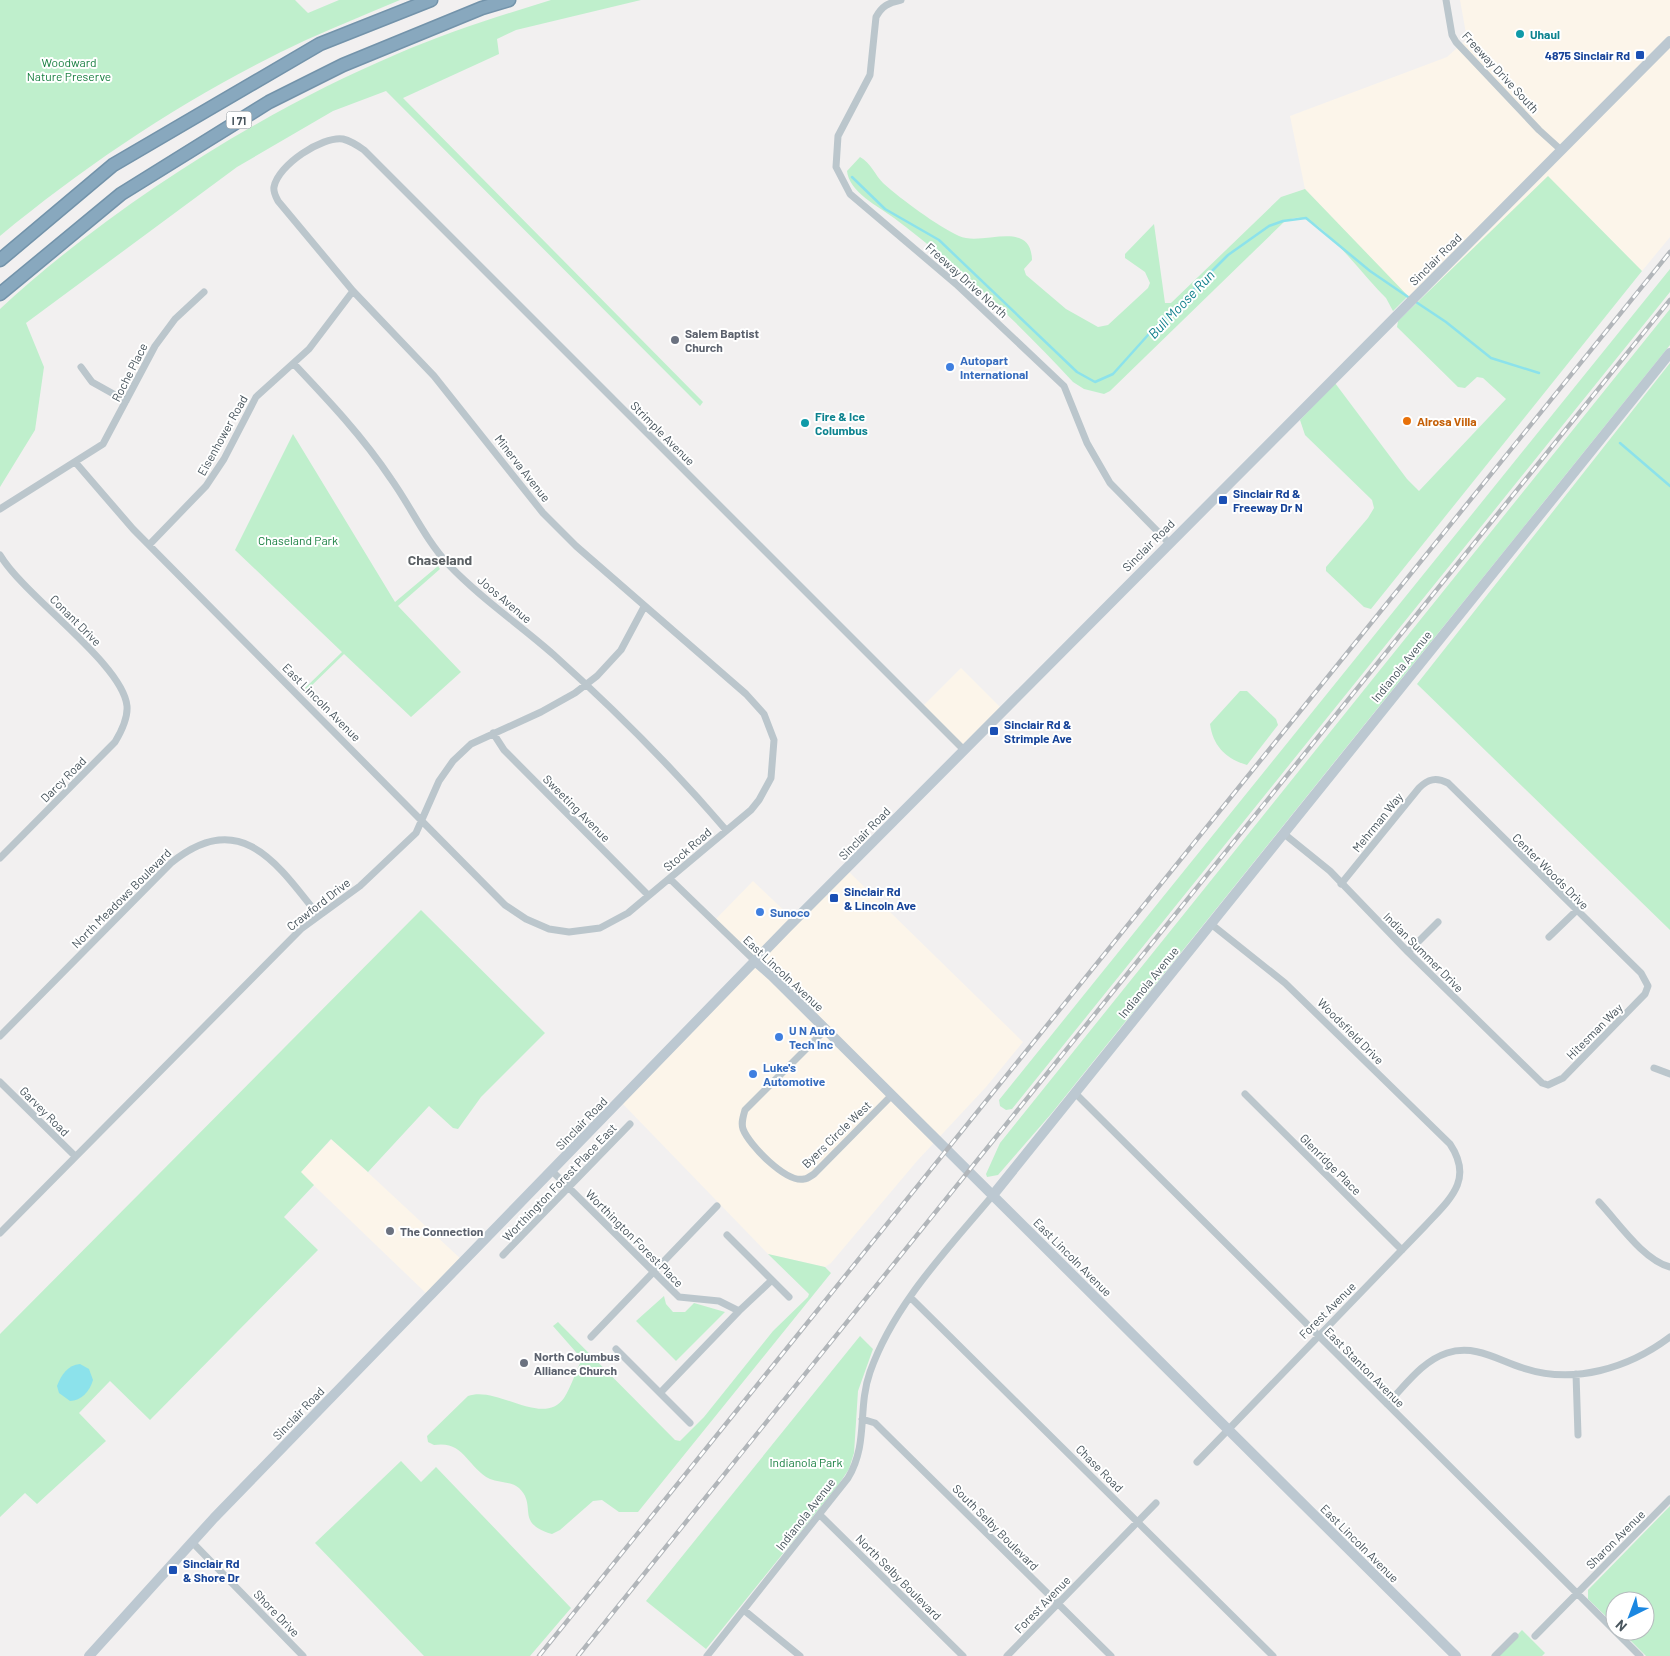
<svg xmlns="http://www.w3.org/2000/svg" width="1670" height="1656" font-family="Barlow,sans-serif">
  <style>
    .commercial { fill: #fcf5ea }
    .green { fill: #bfefcc }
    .water { fill: #8ce2eb }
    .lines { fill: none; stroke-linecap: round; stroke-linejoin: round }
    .stream { stroke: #8ce2eb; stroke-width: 2.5 }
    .motorway-casing { stroke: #7393aa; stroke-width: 15 }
    .minor { stroke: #bbc6cc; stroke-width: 7 }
    .secondary { stroke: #bcc8d1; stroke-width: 10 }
    .motorway { stroke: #88a8be; stroke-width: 12 }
    .rail-casing { stroke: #b2b6ba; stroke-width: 4.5 }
    .rail { stroke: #fff; stroke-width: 2.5; stroke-dasharray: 8; stroke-linecap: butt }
    .culture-dot { fill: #0f9aa8; stroke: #fff; stroke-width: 2 }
    .transit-dot { fill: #1a4fb4; stroke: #fff; stroke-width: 2 }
    .worship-dot { fill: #6b7280; stroke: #fff; stroke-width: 2 }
    .shop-dot { fill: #3f7fe0; stroke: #fff; stroke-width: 2 }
    .food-dot { fill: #e8710a; stroke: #fff; stroke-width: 2 }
    .labels { text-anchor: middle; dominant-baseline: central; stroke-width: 4; stroke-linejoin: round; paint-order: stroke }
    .shield { fill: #fff; stroke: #7f888e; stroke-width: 1 }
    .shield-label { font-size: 11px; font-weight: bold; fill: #48555d }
    .culture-label { font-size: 12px; font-weight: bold; fill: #0d838f; stroke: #fff; text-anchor: start }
    .transit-label { font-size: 12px; font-weight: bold; fill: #164399; stroke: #fff; text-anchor: start }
    .park-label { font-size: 12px; fill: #187f40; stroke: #fff }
    .street-label { font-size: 12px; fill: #48555d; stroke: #fff }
    .worship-label { font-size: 12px; font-weight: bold; fill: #5b616d; stroke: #fff; text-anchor: start }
    .shop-label { font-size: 12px; font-weight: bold; fill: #366cbe; stroke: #fff; text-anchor: start }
    .food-label { font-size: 12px; font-weight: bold; fill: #c56008; stroke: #fff; text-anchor: start }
    .water-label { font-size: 14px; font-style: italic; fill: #0f7f8b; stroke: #fff }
    .neighbourhood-label { font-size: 14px; font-weight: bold; fill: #5c6165; stroke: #fff }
  </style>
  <rect width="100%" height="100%" fill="#f2f0f0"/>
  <path class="commercial" d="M1460,0H1670V237L1642,271L1548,177L1415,304L1305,189L1290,116L1447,57L1467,39Z
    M961,668L1002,709L961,751L920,709Z
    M846,869L1023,1042L986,1087L917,1161L831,1263L825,1267L768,1254L620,1101L754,964L712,923L753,881L795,921Z
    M332,1139L463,1261L429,1296L300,1172Z"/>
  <path class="green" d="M0,0H295L308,13L339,0H400C369,13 337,26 306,40C197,91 93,159 0,236Z
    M551,0H641L516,30L497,39L499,54L403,98L703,402L700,406L386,91L333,111L237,167L26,323L44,367L35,430L0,487V309C109,208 260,112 397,54C448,32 499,16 551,0Z
    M860,157C871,163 875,175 883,183C902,200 936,225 959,236C982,247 1031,218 1032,260L1024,269L1026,275L1066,309L1098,327L1108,325L1148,288L1150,283L1145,272L1125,258V254L1154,224L1165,303H1171L1281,197L1305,189L1408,296L1393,311L1386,298C1367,280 1329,229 1308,220C1299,216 1293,218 1285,221L1110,391L1104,394L1084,389L1073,382C1018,322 959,267 894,218C878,206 849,192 847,171Z
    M1548,176L1642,271L1371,609L1364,607L1326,571V567L1368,518L1374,508L1372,500L1305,435L1300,420L1335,383L1407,479L1419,491L1506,399L1483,378L1477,377L1465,388L1458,387L1397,327L1398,321Z
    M1670,269V292L1012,1109L1006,1110L1000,1106L999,1100Z
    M1670,309V345L1051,1114L998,1175L987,1177L986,1174L1000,1143Z
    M1670,363V930L1417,684Z
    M293,434L395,602L438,566L440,569L398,606L461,672L411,717L344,654L306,691L304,689L342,652L235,550Z
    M1240,691H1247L1276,719L1278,725L1247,765C1226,759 1213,746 1210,724Z
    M421,910L545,1033L481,1097L458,1129L453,1128L429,1106L368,1172L331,1139L301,1172L314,1185L284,1217L318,1250L150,1420L110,1381L79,1413L106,1441L37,1504L25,1493L0,1517V1334Z
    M768,1254L825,1267L831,1273L638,1512H619L602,1500L593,1501L560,1530L552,1534C514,1523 538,1506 519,1488C511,1481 499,1483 490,1479C467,1467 464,1440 434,1445L428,1442L427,1436L468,1396C497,1385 543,1428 564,1398C571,1387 576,1371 582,1359L553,1326L558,1322L675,1440L680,1441L704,1417L773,1331L808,1297L809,1294Z
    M664,1296L666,1304L673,1312H685L694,1303L725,1312L676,1361L636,1321Z
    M860,1336L873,1349L858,1391L854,1453L849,1469L839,1484L706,1649L646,1601Z
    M401,1461L421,1482L436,1467L571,1608L530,1656H424L315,1543Z
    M1670,1506V1656H1646L1621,1631H1645V1601H1615V1625L1588,1599V1590Z
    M1522,1630L1545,1653L1542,1656H1497Z"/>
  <path class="water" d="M80,1364L89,1369L93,1380C90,1391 81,1401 70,1401L59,1393L57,1386C61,1375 68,1365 80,1364Z"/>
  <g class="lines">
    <path class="stream" d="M852,177L885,209L939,240L1077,372L1095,382L1113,374L1148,335L1228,255L1269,226L1283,221L1306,218L1370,271L1411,299
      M1416,302L1446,322L1491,358L1539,373
      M1620,443L1670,486"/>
    <g class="motorway-casing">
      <path id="motorway" d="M0,260L113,165L320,44L431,0
        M0,294L121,194L269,102L343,65L482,8L509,0"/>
    </g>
    <path class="minor" d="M901,0C888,3 882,6 876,17L870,75L838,136L836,167L850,194L956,284L1064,386L1087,443L1110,483L1168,542
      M1446,0L1452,35L1456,42L1539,130L1560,149
      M294,364C329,401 363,437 391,479C411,507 425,539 448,564C480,598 519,624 554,655C615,710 673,768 726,830
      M81,367L92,382L126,401
      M76,463L133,529L505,905L526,919L549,929L569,932L600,928L628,913L751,810L759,800L771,778L774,740L764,714L746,694L576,546L543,513L434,376L353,291L278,201C276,197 273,192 274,187C278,165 322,136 343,139C351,141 357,145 364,150L963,749
      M0,509L103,444L155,346L175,319L204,292
      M149,545L206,486L224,459L256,397L309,349L353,291
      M0,555C25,597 123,664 127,706C128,718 121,732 115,742L0,858
      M493,733L504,750L648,895
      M1283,833L1330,871L1408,952L1542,1083L1548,1085L1563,1078L1645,994L1648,986L1641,973L1448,783C1436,777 1428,779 1419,788L1341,884
      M670,879L755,961
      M1549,937L1576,911
      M1408,952L1438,922
      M826,1029L745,1110C743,1117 741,1123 743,1129C749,1145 786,1183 804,1179C807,1179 811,1176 814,1174L892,1095
      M0,1036L171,863C240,807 277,863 318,915
      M1654,1068L1670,1074
      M0,1082L75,1156
      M1075,1093L1640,1656
      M1245,1094L1402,1250
      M552,1171L679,1297L719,1301L739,1311L772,1280
      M1599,1202C1618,1222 1643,1260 1670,1267
      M0,1233L301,929L360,886L416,833L439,781L453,761L471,744L541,712L575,693L597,676L621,650L644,607
      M727,1235L789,1297
      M503,1255L630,1124
      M910,1297L1273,1656
      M591,1337L717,1206
      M616,1349L690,1423
      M1576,1374L1578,1435
      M661,1392L739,1311
      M1387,1404C1405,1386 1422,1361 1447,1353C1475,1344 1498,1360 1523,1368C1574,1385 1629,1368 1670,1337
      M862,1419L875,1423L883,1431L1111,1656
      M1197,1462L1425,1226C1450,1199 1474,1180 1450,1144L1285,983L1211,924
      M820,1515L963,1656
      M192,1542L303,1656
      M745,1611L800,1656
      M1535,1636L1670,1499
      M707,1656L848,1478C869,1443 857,1409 870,1372C894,1304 947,1250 993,1195
      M1007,1656L1156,1503
      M1495,1656L1515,1636"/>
    <path class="secondary" d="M755,961L772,976L1456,1656
      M993,1195L1670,353
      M89,1656L214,1518L787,928L1670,41"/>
    <use href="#motorway" class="motorway"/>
    <g class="rail-casing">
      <path id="rail" d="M539,1656L1670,252
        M578,1656L1670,300"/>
    </g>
    <use href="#rail" class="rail"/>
  </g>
  <g class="culture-dot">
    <circle cx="1520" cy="34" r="5"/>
    <circle cx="805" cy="423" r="5"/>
  </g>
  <g class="transit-dot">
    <rect x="1635" y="50" width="10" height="10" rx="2.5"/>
    <rect x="1218" y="495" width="10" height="10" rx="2.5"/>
    <rect x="989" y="726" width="10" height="10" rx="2.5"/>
    <rect x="829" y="893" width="10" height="10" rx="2.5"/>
    <rect x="168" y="1565" width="10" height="10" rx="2.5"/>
  </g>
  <g class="worship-dot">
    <circle cx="675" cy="340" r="5"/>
    <circle cx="390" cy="1231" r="5"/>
    <circle cx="524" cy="1363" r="5"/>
  </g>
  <g class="shop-dot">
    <circle cx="950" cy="367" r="5"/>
    <circle cx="760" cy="912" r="5"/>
    <circle cx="779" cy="1037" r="5"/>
    <circle cx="753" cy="1074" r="5"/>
  </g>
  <circle class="food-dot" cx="1407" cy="421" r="5"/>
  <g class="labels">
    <rect class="shield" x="226.5" y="111.5" width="25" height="17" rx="4"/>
    <g class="shield-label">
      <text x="239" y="120">I 71</text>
    </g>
    <g class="culture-label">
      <text x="1530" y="34">Uhaul</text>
      <text x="815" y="416">Fire &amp; Ice<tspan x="815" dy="14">Columbus</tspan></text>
    </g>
    <g class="transit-label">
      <text x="1630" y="55" text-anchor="end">4875 Sinclair Rd</text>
      <text x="1233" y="493">Sinclair Rd &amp;<tspan x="1233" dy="14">Freeway Dr N</tspan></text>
      <text x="1004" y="724">Sinclair Rd &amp;<tspan x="1004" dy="14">Strimple Ave</tspan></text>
      <text x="844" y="891">Sinclair Rd<tspan x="844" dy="14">&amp; Lincoln Ave</tspan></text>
      <text x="183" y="1563">Sinclair Rd<tspan x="183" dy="14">&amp; Shore Dr</tspan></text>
    </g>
    <g class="park-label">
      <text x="69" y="62">Woodward<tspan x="69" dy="14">Nature Preserve</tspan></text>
      <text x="298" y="540">Chaseland Park</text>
      <text x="806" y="1462">Indianola Park</text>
    </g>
    <g class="street-label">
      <text transform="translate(1501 72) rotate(47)">Freeway Drive South</text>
      <text transform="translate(1435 259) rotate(-45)">Sinclair Road</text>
      <text transform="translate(967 280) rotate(42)">Freeway Drive North</text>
      <text transform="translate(129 372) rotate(-63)">Roche Place</text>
      <text transform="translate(663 433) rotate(45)">Strimple Avenue</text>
      <text transform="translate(222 435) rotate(-61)">Eisenhower Road</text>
      <text transform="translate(523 468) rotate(52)">Minerva Avenue</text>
      <text transform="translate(1148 545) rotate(-45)">Sinclair Road</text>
      <text transform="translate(505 599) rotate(40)">Joos Avenue</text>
      <text transform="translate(76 620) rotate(45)">Conant Drive</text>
      <text transform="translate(1401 666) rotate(-51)">Indianola Avenue</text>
      <text transform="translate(322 702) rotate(45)">East Lincoln Avenue</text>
      <text transform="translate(63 779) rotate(-45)">Darcy Road</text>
      <text transform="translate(577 808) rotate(45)">Sweeting Avenue</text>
      <text transform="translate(1377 822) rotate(-51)">Mehrman Way</text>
      <text transform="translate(864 833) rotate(-46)">Sinclair Road</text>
      <text transform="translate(687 849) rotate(-41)">Stock Road</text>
      <text transform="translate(1551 871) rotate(45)">Center Woods Drive</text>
      <text transform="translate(121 898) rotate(-45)">North Meadows Boulevard</text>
      <text transform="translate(318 904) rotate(-38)">Crawford Drive</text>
      <text transform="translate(1424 952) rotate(45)">Indian Summer Drive</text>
      <text transform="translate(784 973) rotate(43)">East Lincoln Avenue</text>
      <text transform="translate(1148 982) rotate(-51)">Indianola Avenue</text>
      <text transform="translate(1351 1031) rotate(45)">Woodsfield Drive</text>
      <text transform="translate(1594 1031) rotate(-45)">Hitesman Way</text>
      <text transform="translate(45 1111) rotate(45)">Garvey Road</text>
      <text transform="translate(581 1123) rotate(-46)">Sinclair Road</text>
      <text transform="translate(836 1134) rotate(-44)">Byers Circle West</text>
      <text transform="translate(1331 1164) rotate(45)">Glenridge Place</text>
      <text transform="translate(559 1182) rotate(-46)">Worthington Forest Place East</text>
      <text transform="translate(635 1238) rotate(45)">Worthington Forest Place</text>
      <text transform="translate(1073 1257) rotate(45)">East Lincoln Avenue</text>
      <text transform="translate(1327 1310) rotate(-45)">Forest Avenue</text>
      <text transform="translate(1365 1367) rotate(45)">East Stanton Avenue</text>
      <text transform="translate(298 1413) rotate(-46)">Sinclair Road</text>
      <text transform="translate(1100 1468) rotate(45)">Chase Road</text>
      <text transform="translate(805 1514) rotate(-52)">Indianola Avenue</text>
      <text transform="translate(996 1527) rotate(45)">South Selby Boulevard</text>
      <text transform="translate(1615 1539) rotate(-45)">Sharon Avenue</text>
      <text transform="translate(1360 1543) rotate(45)">East Lincoln Avenue</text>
      <text transform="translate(899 1577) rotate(45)">North Selby Boulevard</text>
      <text transform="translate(1042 1604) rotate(-46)">Forest Avenue</text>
      <text transform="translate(277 1613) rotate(46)">Shore Drive</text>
    </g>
    <g class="worship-label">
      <text x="685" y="333">Salem Baptist<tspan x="685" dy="14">Church</tspan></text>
      <text x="400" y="1231">The Connection</text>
      <text x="534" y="1356">North Columbus<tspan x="534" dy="14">Alliance Church</tspan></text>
    </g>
    <g class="shop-label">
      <text x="960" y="360">Autopart<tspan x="960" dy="14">International</tspan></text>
      <text x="770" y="912">Sunoco</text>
      <text x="789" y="1030">U N Auto<tspan x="789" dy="14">Tech Inc</tspan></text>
      <text x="763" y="1067">Luke's<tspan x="763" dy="14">Automotive</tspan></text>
    </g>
    <g class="food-label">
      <text x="1417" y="421">Alrosa Villa</text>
    </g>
    <g class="water-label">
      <text transform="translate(1181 304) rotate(-46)">Bull Moose Run</text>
    </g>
    <g class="neighbourhood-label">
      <text x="440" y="559">Chaseland</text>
    </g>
  </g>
  <g transform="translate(1630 1616) rotate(222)"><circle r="24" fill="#ffffff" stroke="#b6bbbe"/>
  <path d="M0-4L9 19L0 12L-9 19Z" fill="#1b87e1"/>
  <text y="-8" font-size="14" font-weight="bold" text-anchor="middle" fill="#48555d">N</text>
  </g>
</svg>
